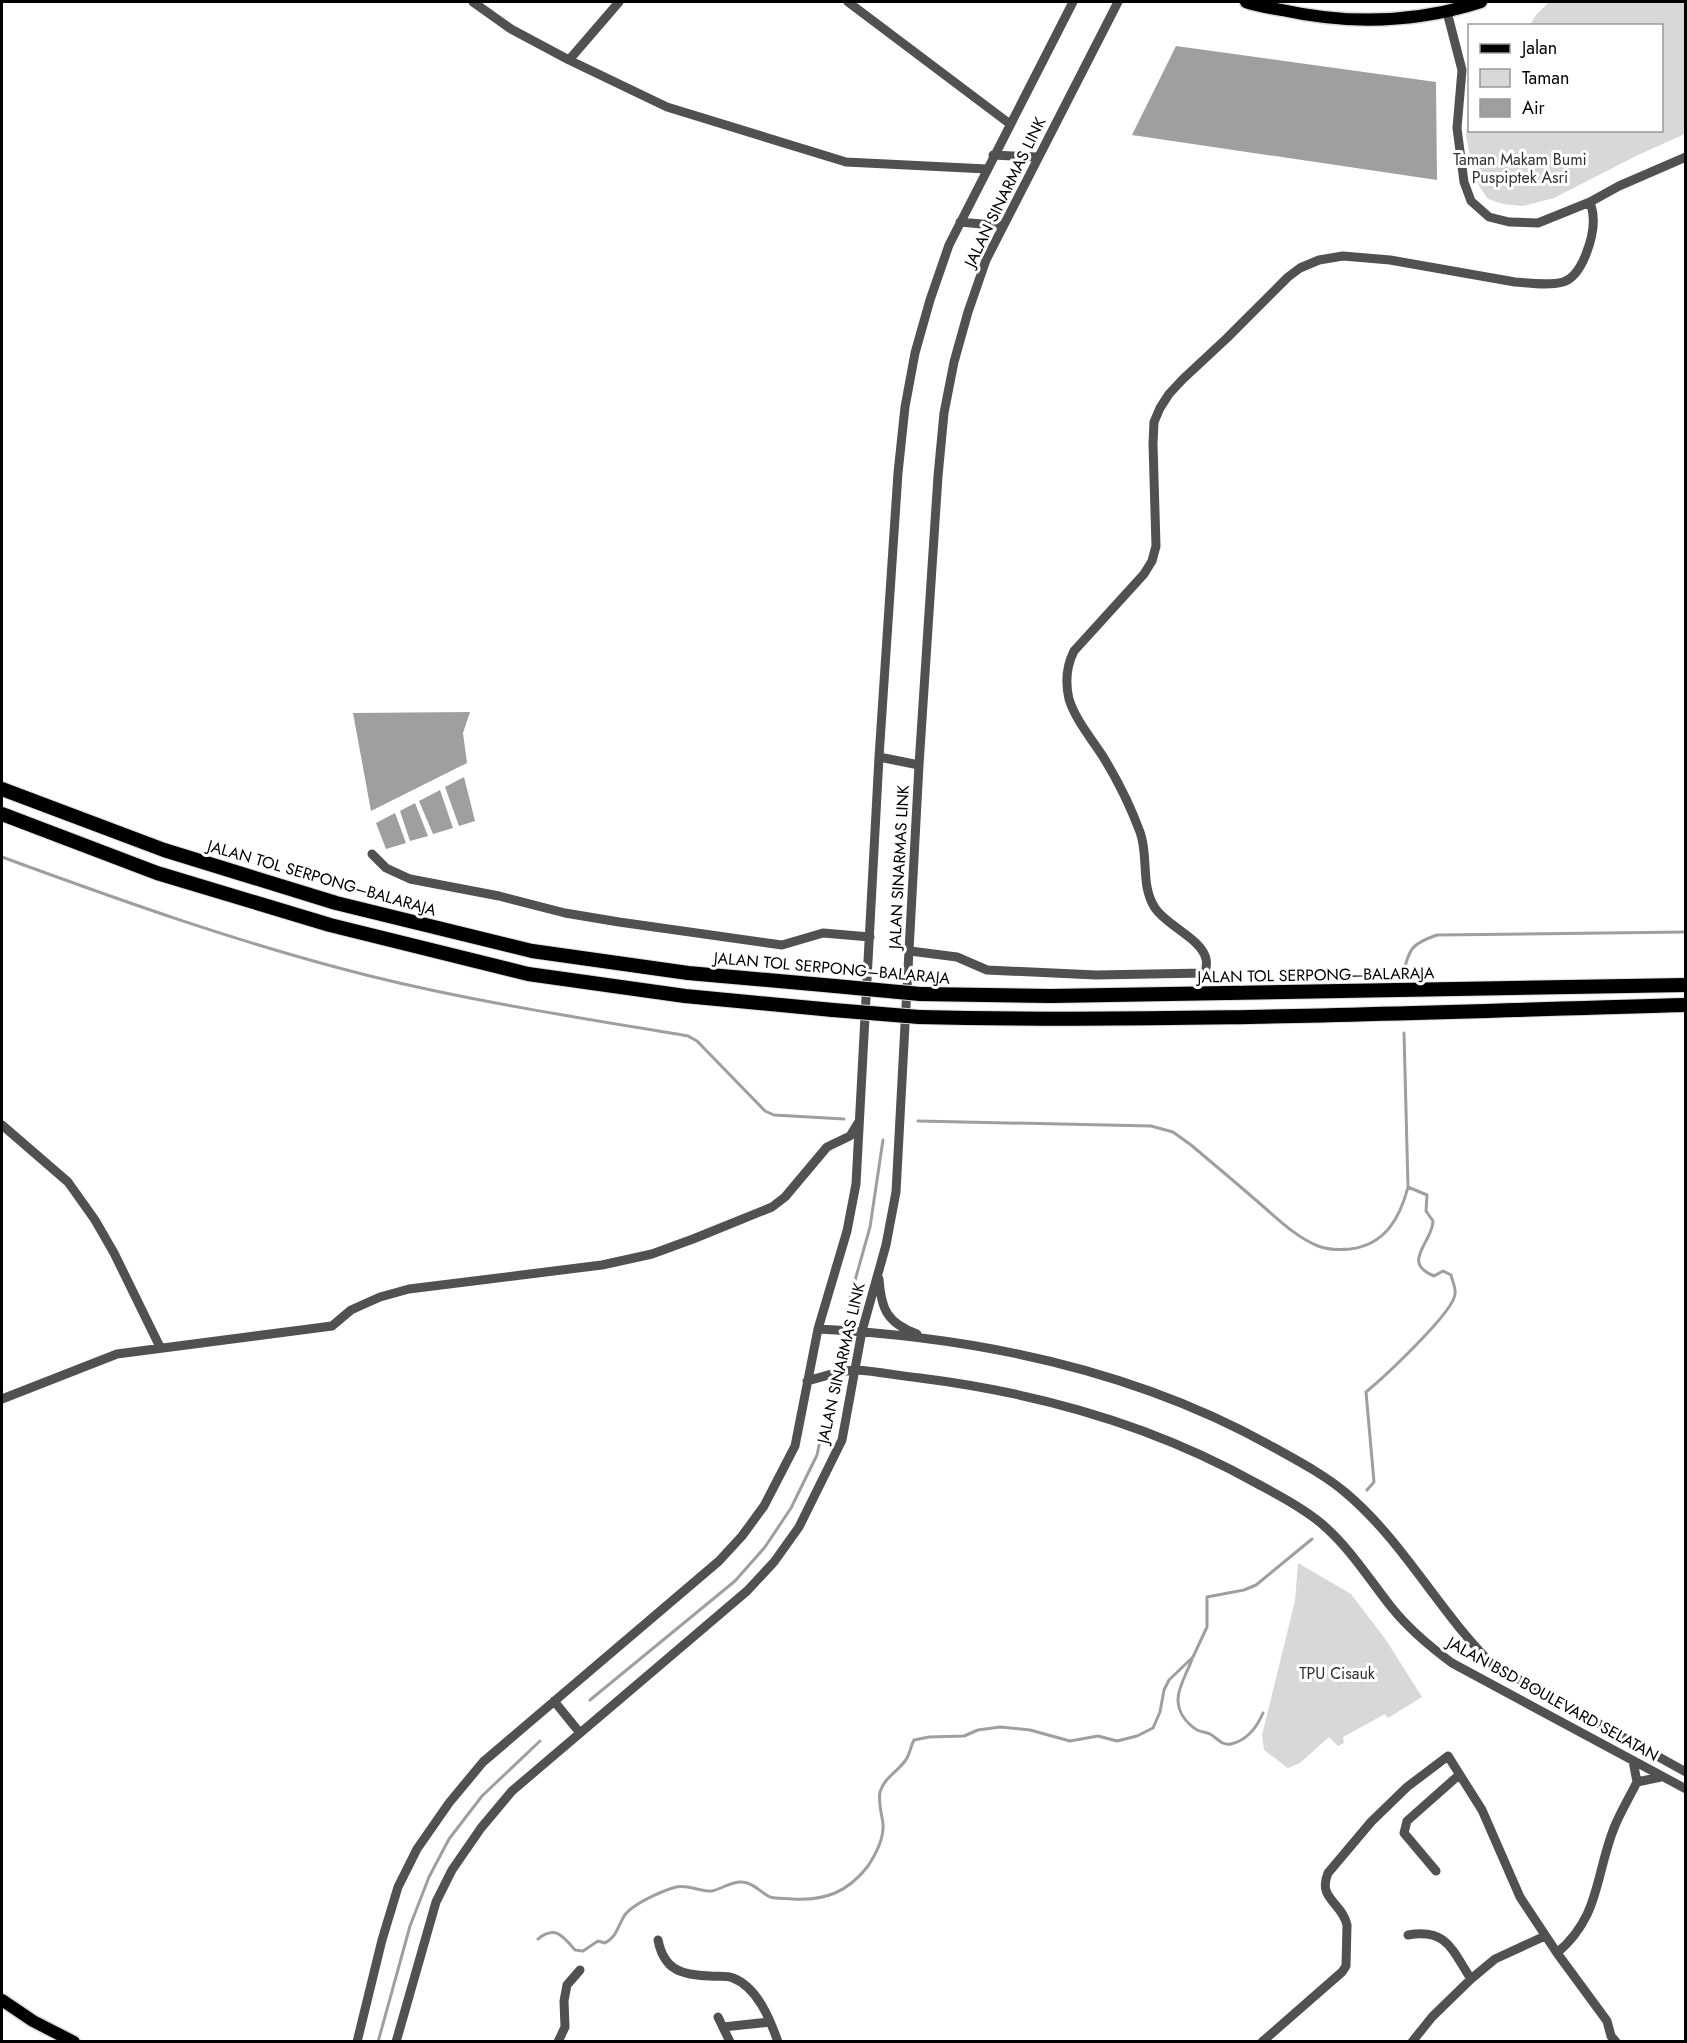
<svg xmlns="http://www.w3.org/2000/svg" width="1687" height="2043" font-family="Jost,sans-serif">
  <style>
    .green { fill: #d8d8d8 }
    .water { fill: #9f9f9f }
    .lines { fill: none; stroke-linecap: round; stroke-linejoin: round }
    .stream { stroke: #9f9f9f; stroke-width: 3 }
    .major-casing { stroke: #dbdbdb; stroke-width: 15 }
    .highway-casing { stroke: #dbdbdb; stroke-width: 16 }
    .minor { stroke: #515151; stroke-width: 9 }
    .major { stroke: #000; stroke-width: 12 }
    .highway { stroke: #000; stroke-width: 14 }
    .highway-bridge-casing { stroke: #dbdbdb; stroke-width: 16; stroke-linecap: butt }
    .highway-bridge { stroke: #000; stroke-width: 14 }
    .labels { text-anchor: middle; dominant-baseline: central; stroke-width: 6; stroke-linejoin: round; paint-order: stroke }
    .park-label { font-size: 16px; fill: #2f2f2f; stroke: #fff }
    .street-label { font-size: 16px; fill: #000; stroke: #fff }
  </style>
  <rect width="100%" height="100%" fill="#fff"/>
  <path class="green" d="M1549,2H1685V134L1638,155L1554,198L1523,206L1503,204L1488,199L1479,186L1471,161L1466,136L1469,104L1470,130H1662V26L1530,25L1536,15Z
    M1298,1563L1351,1594L1386,1640L1422,1697L1388,1718L1385,1714L1343,1737L1344,1743L1338,1746L1329,1737L1300,1763L1288,1768L1264,1750L1262,1735L1295,1601Z"/>
  <path class="water" d="M1176,46L1436,82L1437,180L1132,135Z
    M470,712L463,733L467,763L371,811L353,713Z
    M464,777L475,821L459,826L445,787Z
    M440,790L453,828L433,834L419,801Z
    M415,803L428,836L410,841L400,811Z
    M395,813L406,843L386,849L376,823Z"/>
  <g class="lines">
    <path class="stream" d="M2,857C122,901 245,945 370,976C475,1002 581,1018 688,1036L697,1041L765,1111L774,1115L844,1119
      M1403,974C1410,948 1411,944 1437,935L1686,932
      M918,1121L1151,1126L1173,1132L1191,1145C1216,1166 1241,1187 1265,1208C1281,1222 1298,1238 1318,1246C1328,1250 1339,1250 1350,1249C1385,1245 1400,1218 1408,1187L1404,1033
      M849,1302L870,1227L883,1140
      M1367,1490L1374,1482L1366,1392C1383,1378 1454,1312 1455,1294C1456,1288 1452,1280 1451,1275L1443,1271L1434,1276C1400,1262 1433,1242 1433,1221L1426,1211L1427,1195L1408,1187
      M1192,1659C1188,1671 1178,1687 1178,1699C1178,1712 1186,1723 1197,1730C1201,1732 1206,1732 1210,1734C1217,1738 1222,1746 1231,1744C1248,1740 1257,1727 1263,1713
      M590,1700L735,1581L765,1547L791,1508L817,1455L821,1436
      M538,1939C555,1925 563,1936 575,1950L583,1951L598,1941L605,1943C616,1937 617,1929 623,1918C629,1905 662,1891 676,1887C688,1884 700,1892 712,1891C722,1889 731,1881 742,1882C753,1882 761,1893 770,1897C776,1899 786,1898 793,1899C825,1901 848,1892 868,1866C876,1854 884,1838 883,1824C882,1814 878,1803 880,1792C884,1778 897,1772 905,1761C910,1755 910,1747 914,1740L929,1737L964,1736L978,1730L1000,1727L1030,1730L1070,1741L1098,1736L1117,1741L1137,1736L1153,1728L1160,1712L1164,1690L1169,1680L1193,1657L1207,1627V1597L1244,1590L1256,1585L1312,1539
      M378,2042L410,1926L429,1877L449,1839L482,1796L540,1741"/>
    <g class="major-casing">
      <path id="major" d="M1246,2C1257,6 1270,8 1282,10C1350,25 1415,23 1481,2
        M2,2000L33,2021L74,2042"/>
    </g>
    <g class="highway-casing">
      <path id="highway" d="M2,789L164,850L336,903L532,951L688,973L835,986
        M2,814L157,873L330,925L528,974L685,996L833,1010
        M920,994L1051,996L1686,985
        M919,1017C1174,1023 1430,1012 1686,1005"/>
    </g>
    <path class="minor" d="M473,2L511,29L569,60L667,107L846,162L987,169
      M848,2L1010,124
      M1447,12L1462,70L1457,128L1464,182L1471,201L1489,217L1509,222L1538,223L1590,202L1619,186L1686,157
      M569,60L619,2
      M993,155L1037,157
      M960,222L1003,226
      M879,757L919,765
      M372,854L386,868L410,879L499,896L565,913L619,922L782,945L823,933L870,937
      M910,951L957,957L987,970L1096,975L1205,973C1206,969 1207,963 1206,959C1202,939 1167,926 1155,908C1140,885 1149,856 1140,832C1130,805 1117,779 1102,755C1091,738 1075,719 1069,699C1065,682 1066,667 1074,651L1144,574L1152,561L1156,546L1153,444L1154,422L1160,408L1169,394L1183,379L1227,338L1288,277L1300,268L1319,260L1343,256L1390,260L1515,282C1530,283 1548,286 1563,282C1583,276 1595,234 1593,216C1593,211 1591,206 1590,202
      M2,1125L68,1182L95,1220L114,1253L160,1347
      M879,1279C881,1309 887,1323 917,1334
      M818,1329C976,1337 1134,1369 1273,1447C1298,1461 1325,1475 1346,1493C1404,1542 1439,1612 1493,1665L1686,1772
      M807,1381C823,1377 841,1370 856,1370C877,1371 899,1376 920,1378C1039,1393 1151,1424 1256,1483C1278,1495 1303,1508 1322,1524C1350,1548 1369,1579 1392,1608C1409,1629 1429,1646 1452,1663L1686,1789
      M2,1399L117,1354L332,1326L351,1310L380,1297L409,1289L602,1265L652,1254L693,1239L772,1207L785,1197L827,1147L850,1136L858,1123
      M554,1701L580,1733
      M1633,1761L1637,1782L1661,1777
      M1436,1871L1404,1833L1407,1821L1459,1775
      M1408,1935C1447,1928 1452,1950 1471,1979
      M658,1940C664,1970 681,1975 710,1976C717,1977 726,1975 733,1978C757,1987 770,2019 778,2042
      M1557,1953C1600,1917 1595,1876 1614,1828C1620,1813 1629,1798 1637,1782
      M718,2017L730,2042
      M723,2027L770,2022
      M357,2042L382,1940L398,1887L417,1849L449,1803L483,1762L719,1561L742,1536L764,1506L795,1446L818,1329L847,1231L856,1184L879,757L898,473L905,407L915,353L930,300L949,245L1073,2
      M396,2042L436,1902L452,1870L481,1828L512,1791L747,1591L774,1562L799,1527L842,1440L862,1331L886,1245L896,1192L919,765L938,476L944,413L954,362L968,312L986,260L1118,2
      M558,2042L565,2027L564,2001L567,1985L580,1970
      M1262,2042L1342,1972L1346,1966L1347,1925C1342,1902 1317,1899 1328,1873L1371,1822L1407,1787L1448,1756L1482,1810L1520,1897L1557,1953L1607,2021L1611,2036L1616,2042
      M1412,2042L1432,2017L1471,1979L1495,1959L1545,1936"/>
    <use href="#major" class="major"/>
    <use href="#highway" class="highway"/>
    <g class="highway-bridge-casing">
      <path id="highway-bridge" d="M835,986L920,994
        M833,1010L919,1017"/>
    </g>
    <use href="#highway-bridge" class="highway-bridge"/>
  </g>
  <g class="labels">
    <g class="park-label">
      <text x="1520" y="159">Taman Makam Bumi<tspan x="1520" dy="18">Puspiptek Asri</tspan></text>
      <text x="1337" y="1673">TPU Cisauk</text>
    </g>
    <g class="street-label">
      <text transform="translate(1005 192) rotate(-64)">JALAN SINARMAS LINK</text>
      <text transform="translate(899 867) rotate(-87)">JALAN SINARMAS LINK</text>
      <text transform="translate(322 878) rotate(16)">JALAN TOL SERPONG–BALARAJA</text>
      <text transform="translate(832 968) rotate(5)">JALAN TOL SERPONG–BALARAJA</text>
      <text transform="translate(1316 975) rotate(-1)">JALAN TOL SERPONG–BALARAJA</text>
      <text transform="translate(841 1363) rotate(-77)">JALAN SINARMAS LINK</text>
      <text transform="translate(1553 1699) rotate(29)">JALAN BSD BOULEVARD SELATAN</text>
    </g>
  </g>
  <rect width="1687" height="2043" fill="none" stroke="#000000" stroke-width="6"/>
  <rect x="1468" y="24" width="195" height="108" fill="#ffffff" stroke="#999999" stroke-width="1.5"/>
  <rect x="1480" y="44" width="30" height="9" fill="#000000" stroke="#999999" stroke-width="1.5"/>
  <text x="1522" y="54" font-size="18" fill="#000000">Jalan</text>
  <rect x="1480" y="69" width="30" height="18" fill="#d8d8d8" stroke="#999999" stroke-width="1.5"/>
  <text x="1522" y="84" font-size="18" fill="#000000">Taman</text>
  <rect x="1480" y="99" width="30" height="18" fill="#9f9f9f" stroke="#999999" stroke-width="1.5"/>
  <text x="1522" y="114" font-size="18" fill="#000000">Air</text>
</svg>
